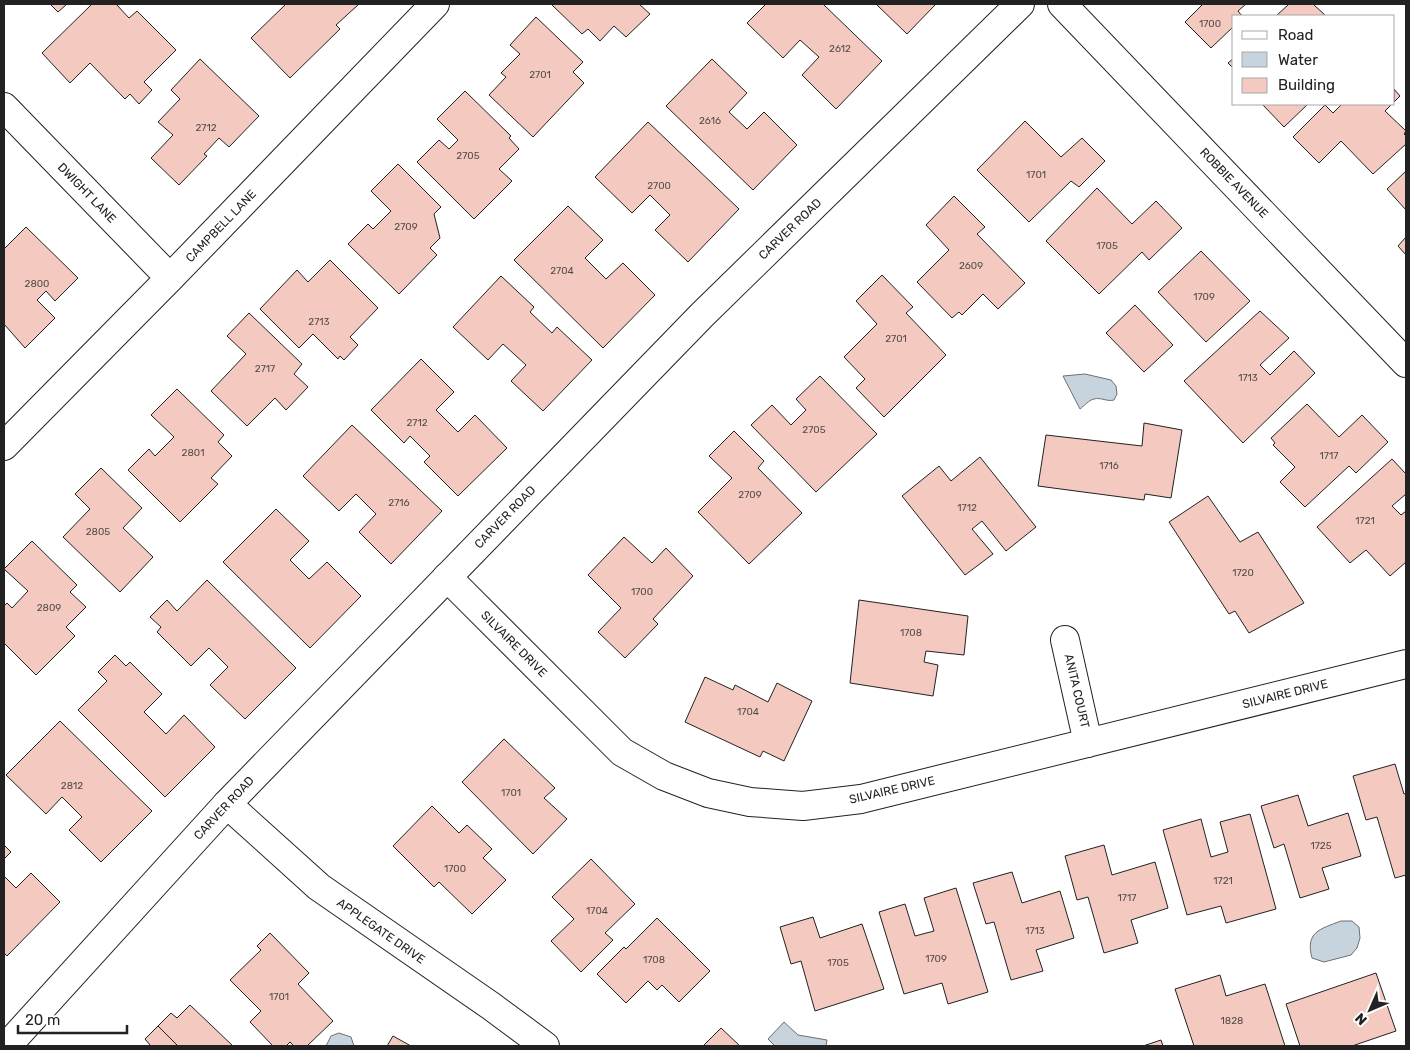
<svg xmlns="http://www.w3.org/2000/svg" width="1410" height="1050" font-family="Rubik,sans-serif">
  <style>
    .water { fill: #c7d3dd; stroke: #6f6f6f }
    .building { fill: #f3c9c0; stroke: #222 }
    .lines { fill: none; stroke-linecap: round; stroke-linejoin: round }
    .street-casing { stroke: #222; stroke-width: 30 }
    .secondary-casing { stroke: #222; stroke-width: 30 }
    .street { stroke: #fff; stroke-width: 28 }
    .secondary { stroke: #fff; stroke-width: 28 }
    .labels { text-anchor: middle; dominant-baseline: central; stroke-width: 4; stroke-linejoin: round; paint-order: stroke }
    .number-label { font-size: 10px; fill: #564c4a }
    .street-label { font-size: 12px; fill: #222; stroke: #fff }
  </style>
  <rect width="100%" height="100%" fill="#fff"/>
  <path class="water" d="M1085,374L1111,380L1116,386L1117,394L1114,400C1107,402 1101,397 1094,399C1089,400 1084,406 1080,409L1063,376Z
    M1341,921H1352L1359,927L1360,938L1357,948L1351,955L1324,962L1312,958C1305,932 1320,929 1341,921Z
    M784,1022L798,1035L827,1040L826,1046H775L768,1039Z
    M339,1033L351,1037L354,1046H326L331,1036Z"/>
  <path class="building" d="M50,4H67L58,12Z
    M92,4H116L129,18L137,11L176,50L144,82L152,90L139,104L130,94L125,99L90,63L70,83L42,53Z
    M286,4H359L336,25L340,29L290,78L251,38Z
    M551,4H639L650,14L626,37L614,26L600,41L588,29L582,34Z
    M766,4H823L882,61L836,109L802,75L819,57L800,40L783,58L747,23Z
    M876,4H936L907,34Z
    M1201,4H1246L1238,11L1242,16H1234V26L1211,48L1185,22L1202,5Z
    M1289,4H1313L1326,16H1276Z
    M536,17L583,62L573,72L584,83L533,137L489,95L506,77L501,73L520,54L510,45Z
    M1234,58V69L1228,63Z
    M200,59L259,116L229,147L219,138L204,154L207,156L179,185L151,158L173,135L158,122L180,99L171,90Z
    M712,59L747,93L729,112L747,129L764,112L797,145L753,190L666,106Z
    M1394,89L1400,96L1394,102Z
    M465,91L511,136L509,138L519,149L499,169L512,181L474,219L417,162L439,140L449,149L458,140L437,119Z
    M1262,104H1308L1284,127Z
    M1342,104H1392L1385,111L1406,131L1404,134L1406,136V144L1373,174L1341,141L1319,163L1293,137L1325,105L1333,113Z
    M1025,121L1061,157L1082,138L1105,161L1079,187L1071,181L1029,222L977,170Z
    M648,122L739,209L688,262L655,230L670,215L650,195L632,213L595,177Z
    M398,164L441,207L434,214L440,238L430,248L437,255L399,294L348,244L368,224L373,229L391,211L371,191Z
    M1406,171V210L1387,189Z
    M1097,188L1132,224L1156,201L1182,228L1149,260L1142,252L1099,294L1046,241Z
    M954,196L985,227L977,234L1025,283L998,309L983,294L962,315L959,312L952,318L917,282L949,250L926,225Z
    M568,206L603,240L585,258L606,279L623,263L655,295L603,348L514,260Z
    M26,227L78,278L55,301L46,291L37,300L55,318L25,348L4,324V249Z
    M1406,237V255L1398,246Z
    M1201,251L1250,301L1206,342L1158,292Z
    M330,260L378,308L350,337L358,345L344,360L340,356L338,359L313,334L299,348L260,309L297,270L308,282Z
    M882,275L913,307L906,313L946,355L884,417L856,388L865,379L844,357L877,324L856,301Z
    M501,276L534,307L530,312L552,333L557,327L592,360L543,411L511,381L526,365L503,344L488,360L453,327Z
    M1135,305L1173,345L1144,372L1106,333Z
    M1260,311L1289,338L1260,365L1270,375L1294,351L1315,373L1243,443L1184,381Z
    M249,313L302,364L294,374L308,387L286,410L275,398L247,426L211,391L246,354L227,336Z
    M421,359L454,392L436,410L458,432L475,415L507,448L458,496L424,462L430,456L410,436L404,443L371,410Z
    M820,376L877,434L816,492L751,425L772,405L791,425L806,410L796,399Z
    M177,389L224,435L218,442L232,456L211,478L218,484L180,522L128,470L149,449L155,456L174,437L151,415Z
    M1307,404L1339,437L1362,415L1388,442L1356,473L1349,466L1305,507L1280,482L1295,467L1273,445L1275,443L1271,438Z
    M1144,423L1182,430L1171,498L1145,494L1144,500L1038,486L1046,435L1142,446Z
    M352,425L442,511L391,564L359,532L376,514L356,494L339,511L303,476Z
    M734,431L764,461L758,468L802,513L749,564L698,512L732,478L709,456Z
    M980,457L1036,527L1006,551L982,521L972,529L993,554L965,575L902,496L939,466L951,481Z
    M1392,459L1406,474V494L1392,506L1401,515L1406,511V562L1390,576L1366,550L1350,563L1317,527Z
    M101,468L142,508L123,528L153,557L120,592L63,537L90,509L75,494Z
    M1208,496L1240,542L1258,532L1304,603L1249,633L1235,611L1229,614L1169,522Z
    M276,509L309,541L290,560L309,579L327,562L361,596L310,648L223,562Z
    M624,537L652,563L666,548L693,576L653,619L658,624L625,658L598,632L621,608L588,575Z
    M32,541L77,585L70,592L86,607L66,627L75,636L36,675L4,643V606L7,603L12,608L28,591L4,569Z
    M207,580L296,668L245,719L210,685L228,667L209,648L191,666L157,632L161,627L150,617L167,600L177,611Z
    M859,600L968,616L964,655L926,651L924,662L938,665L933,696L850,683Z
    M115,655L126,666L130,662L162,694L144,712L166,734L184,715L215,747L165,797L78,710L107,681L98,672Z
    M705,677L733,690L735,685L768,702L777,683L812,701L784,761L763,751L760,757L685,722Z
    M60,721L152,811L101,862L69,830L82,817L62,797L46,814L6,775Z
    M504,739L555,788L544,798L567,819L533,854L462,782Z
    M1395,764L1404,794L1406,793V875L1395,878L1377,817L1366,820L1353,776Z
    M1298,795L1308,826L1348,813L1361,856L1322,868L1329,889L1300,898L1284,844L1274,848L1261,806Z
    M432,806L459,833L467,825L492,849L483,858L506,880L472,914L439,882L434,887L393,846Z
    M1250,814L1276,909L1226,923L1221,906L1187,915L1163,830L1201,819L1211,857L1228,852L1220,822Z
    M4,845L11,852L4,859Z
    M1104,845L1112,875L1155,862L1168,908L1131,920L1138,943L1104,953L1088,897L1077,900L1065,856Z
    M591,859L635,904L605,933L613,940L581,972L551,941L574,919L552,897Z
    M1012,872L1022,903L1060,891L1074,938L1036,950L1043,971L1011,980L994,922L986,924L973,883Z
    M31,873L60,902L7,956L4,953V876L16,888Z
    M956,888L988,992L948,1004L942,983L904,994L879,912L905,904L915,936L934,931L924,898Z
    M813,917L820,938L862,924L884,989L815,1011L801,961L791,964L780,927Z
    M657,918L710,971L679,1002L662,985L657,990L648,981L626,1003L597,974L624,947L626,949Z
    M270,933L309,973L298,984L333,1021L307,1046H294L290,1042L286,1046H273L250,1022L261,1011L230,980L261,950L257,946Z
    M1376,973L1396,1031L1352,1046H1300L1286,1004Z
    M1220,975L1226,996L1265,984L1285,1046H1194L1175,989Z
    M190,1005L233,1046H178L158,1026L171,1013L177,1018Z
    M158,1026L178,1046H149L150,1045L145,1039Z
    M721,1028L740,1046H703Z
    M393,1036L411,1046H387Z
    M1161,1040L1163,1046H1143Z"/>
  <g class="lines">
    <g class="street-casing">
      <path id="street" d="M1062,4L1406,363
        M4,107L170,278
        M4,446L170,278L435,4
        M447,577L622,752L664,776L708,793L750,802L803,806L861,799L1406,664
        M1065,640L1088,743
        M227,804L319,887L491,1006L545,1046"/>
    </g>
    <g class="secondary-casing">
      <path id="secondary" d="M7,1046L227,804L702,315L1020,4"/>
    </g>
    <use href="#street" class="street"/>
    <use href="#secondary" class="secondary"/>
  </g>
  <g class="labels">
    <g class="number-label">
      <text x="1210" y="24">1700</text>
      <text x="840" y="49">2612</text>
      <text x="540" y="75">2701</text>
      <text x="710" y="121">2616</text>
      <text x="206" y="128">2712</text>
      <text x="468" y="156">2705</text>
      <text x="1036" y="175">1701</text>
      <text x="659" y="186">2700</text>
      <text x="406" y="227">2709</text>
      <text x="1107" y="246">1705</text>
      <text x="971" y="266">2609</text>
      <text x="562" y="271">2704</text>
      <text x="37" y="284">2800</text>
      <text x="1204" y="297">1709</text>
      <text x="319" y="322">2713</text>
      <text x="896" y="339">2701</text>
      <text x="265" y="369">2717</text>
      <text x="1248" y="378">1713</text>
      <text x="417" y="423">2712</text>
      <text x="814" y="430">2705</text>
      <text x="193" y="453">2801</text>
      <text x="1329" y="456">1717</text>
      <text x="1109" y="466">1716</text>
      <text x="750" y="495">2709</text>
      <text x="399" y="503">2716</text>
      <text x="967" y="508">1712</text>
      <text x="1365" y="521">1721</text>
      <text x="98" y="532">2805</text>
      <text x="1243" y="573">1720</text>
      <text x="642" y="592">1700</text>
      <text x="49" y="608">2809</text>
      <text x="911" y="633">1708</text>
      <text x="748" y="712">1704</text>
      <text x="72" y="786">2812</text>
      <text x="511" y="793">1701</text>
      <text x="1321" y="846">1725</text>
      <text x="455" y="869">1700</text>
      <text x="1223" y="881">1721</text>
      <text x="1127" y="898">1717</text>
      <text x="597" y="911">1704</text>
      <text x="1035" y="931">1713</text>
      <text x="936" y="959">1709</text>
      <text x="654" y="960">1708</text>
      <text x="838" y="963">1705</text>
      <text x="279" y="997">1701</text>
      <text x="1232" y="1021">1828</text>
    </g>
    <g class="street-label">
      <text transform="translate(1234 183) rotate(46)">ROBBIE AVENUE</text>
      <text transform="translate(87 193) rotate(46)">DWIGHT LANE</text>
      <text transform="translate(221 226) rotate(-46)">CAMPBELL LANE</text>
      <text transform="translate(790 229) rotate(-44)">CARVER ROAD</text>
      <text transform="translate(505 517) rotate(-46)">CARVER ROAD</text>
      <text transform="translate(514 644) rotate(45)">SILVAIRE DRIVE</text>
      <text transform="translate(1077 691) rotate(77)">ANITA COURT</text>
      <text transform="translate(1285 694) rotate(-14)">SILVAIRE DRIVE</text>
      <text transform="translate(892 790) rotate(-13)">SILVAIRE DRIVE</text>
      <text transform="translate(224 808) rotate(-47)">CARVER ROAD</text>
      <text transform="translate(381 931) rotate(35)">APPLEGATE DRIVE</text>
    </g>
  </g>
  <rect width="1410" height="1050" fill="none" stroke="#222222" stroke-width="10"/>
  <rect x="1232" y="15" width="162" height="90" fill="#ffffff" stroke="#a7a7a7"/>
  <rect x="1242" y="31" width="25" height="8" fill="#ffffff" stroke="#a7a7a7"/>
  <text x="1278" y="40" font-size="15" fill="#222222">Road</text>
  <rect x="1242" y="52" width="25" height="15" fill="#c7d3dd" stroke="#a7a7a7"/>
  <text x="1278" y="65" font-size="15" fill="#222222">Water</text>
  <rect x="1242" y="78" width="25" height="15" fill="#f3c9c0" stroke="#a7a7a7"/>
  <text x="1278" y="90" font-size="15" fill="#222222">Building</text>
  <g transform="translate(1370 1010) rotate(225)" stroke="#ffffff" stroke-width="4" paint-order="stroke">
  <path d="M0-4L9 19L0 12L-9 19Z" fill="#222222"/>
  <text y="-8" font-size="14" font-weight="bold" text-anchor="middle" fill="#222222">N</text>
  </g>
  <path d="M18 1025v8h109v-8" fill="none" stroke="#222222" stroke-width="2.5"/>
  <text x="25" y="1025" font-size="15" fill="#222222" stroke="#ffffff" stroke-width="4" paint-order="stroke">20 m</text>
</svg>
